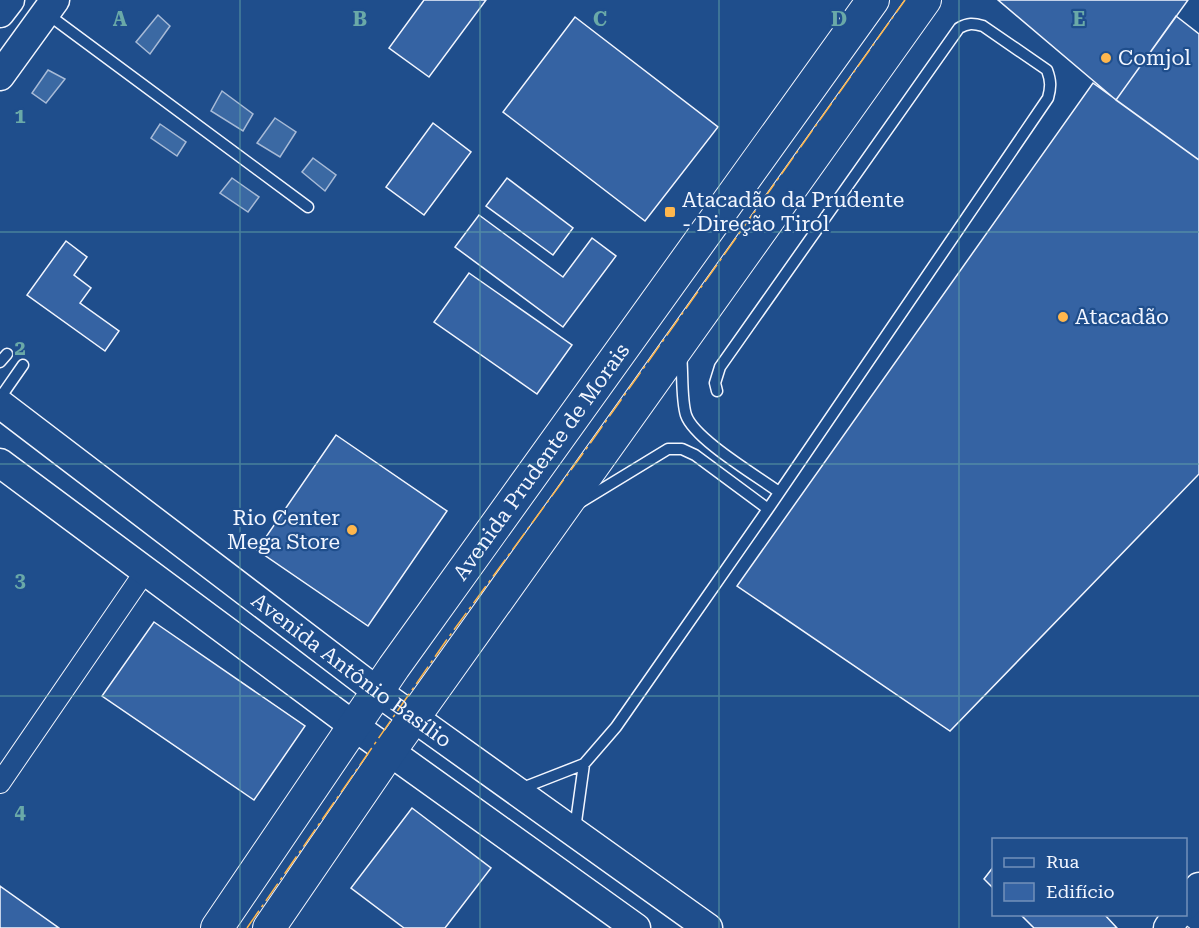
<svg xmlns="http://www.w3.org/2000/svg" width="1199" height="928" font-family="'Roboto Serif',serif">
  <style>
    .water { fill: #3b69a3; stroke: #a8bbd7; stroke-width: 1.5 }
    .building { fill: #3563a3; stroke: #f2f6ff; stroke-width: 1.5 }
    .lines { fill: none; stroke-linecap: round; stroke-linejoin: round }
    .service-casing { stroke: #f2f6ff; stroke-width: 13 }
    .minor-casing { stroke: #f2f6ff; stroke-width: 22 }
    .secondary-casing { stroke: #f2f6ff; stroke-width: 31 }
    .primary-casing { stroke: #f2f6ff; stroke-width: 34 }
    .service { stroke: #1f4e8c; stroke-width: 10 }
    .minor { stroke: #1f4e8c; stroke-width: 20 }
    .secondary { stroke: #1f4e8c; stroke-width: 28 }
    .primary { stroke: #1f4e8c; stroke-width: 32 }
    .power { stroke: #ffb74d; stroke-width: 1.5; stroke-dasharray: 21 4.5 3 4.5; stroke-linecap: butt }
    .grid { fill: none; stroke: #6aa9a8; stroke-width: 1.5; stroke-opacity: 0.55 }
    .poi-dot { fill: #ffb74d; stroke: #1f4e8c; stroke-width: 2 }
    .labels { text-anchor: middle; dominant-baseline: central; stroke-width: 4.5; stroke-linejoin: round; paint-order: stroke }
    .poi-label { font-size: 21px; fill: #f2f6ff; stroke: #1f4e8c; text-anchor: start }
    .street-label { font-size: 21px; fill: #f2f6ff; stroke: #1f4e8c }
    .grid-label { font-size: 20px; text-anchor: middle; font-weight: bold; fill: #6aa9a8; stroke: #1f4e8c; stroke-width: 4.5; stroke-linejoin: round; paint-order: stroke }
  </style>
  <rect width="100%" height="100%" fill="#1f4e8c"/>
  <path class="water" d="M158,15L170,26L150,54L136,42Z
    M48,70L65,79L46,103L32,93Z
    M222,91L253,114L243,131L211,111Z
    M275,118L296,132L280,157L257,143Z
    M160,124L186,142L177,156L151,138Z
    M313,158L336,175L325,191L302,172Z
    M232,178L259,197L248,212L220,193Z"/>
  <path class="building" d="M424,0H486L429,77L389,48Z
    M998,0H1188L1116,100Z
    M1176,16L1199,34V160L1116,100Z
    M575,17L718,127L645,221L503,112Z
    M1093,83L1199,160V474L950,731L737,586Z
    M433,123L471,152L424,215L386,187Z
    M507,178L573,228L553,255L486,206Z
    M479,215L563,277L592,238L616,256L563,327L455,247Z
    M66,241L87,257L74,275L91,288L80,303L119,331L105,351L27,295Z
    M469,273L572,345L537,394L434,322Z
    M336,435L447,511L368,626L257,550Z
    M154,622L305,726L254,800L102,696Z
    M412,808L491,868L445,928H404L351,888Z
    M994,866V889L984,879Z
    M0,886L59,928H0Z
    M1020,914H1104L1117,928H1034Z"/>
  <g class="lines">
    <g class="service-casing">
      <path id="service" d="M46,13L308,207
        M681,355C683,372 681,399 686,415C694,439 757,476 779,492
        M0,362L7,354
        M0,398L23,365
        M581,502L668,449H682L695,455L768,509
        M520,789L584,764L616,727L768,509L1048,98C1051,87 1051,81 1047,70L983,26C973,23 968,23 959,28L720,367L715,383L717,391
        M575,829L584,764"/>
    </g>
    <g class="minor-casing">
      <path id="minor" d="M0,783L146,570
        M1186,912L1199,922"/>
    </g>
    <g class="secondary-casing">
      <g id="secondary">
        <path d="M0,13L10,0"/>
        <path d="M0,76L55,0"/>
        <path id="s1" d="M0,404L378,692L708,928"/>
        <path d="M0,463L354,726L636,928"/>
        <path d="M1186,905L1199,887"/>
        <path d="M1168,928L1178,914"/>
      </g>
    </g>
    <g class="primary-casing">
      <g id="primary">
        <path id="s2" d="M217,928L394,667L873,0"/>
        <path d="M269,928L390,751L925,0"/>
      </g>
    </g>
    <use href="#service" class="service"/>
    <use href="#minor" class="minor"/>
    <use href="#secondary" class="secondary"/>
    <use href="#primary" class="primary"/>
    <path class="power" d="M247,928L448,638L584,452L905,0"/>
  </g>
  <path class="grid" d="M240,0V928M480,0V928M719,0V928M959,0V928M0,232H1199M0,464H1199M0,696H1199"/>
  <g class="poi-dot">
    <circle cx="1106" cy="58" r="6"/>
    <rect x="664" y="206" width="12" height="12" rx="3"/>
    <circle cx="1063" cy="317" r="6"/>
    <circle cx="352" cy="530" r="6"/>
  </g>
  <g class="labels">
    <g class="poi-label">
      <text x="1118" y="58">Comjol</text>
      <text x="682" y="200">Atacadão da Prudente<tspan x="682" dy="24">- Direção Tirol</tspan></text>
      <text x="1075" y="317">Atacadão</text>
      <text x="340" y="518" text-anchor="end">Rio Center<tspan x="340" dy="24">Mega Store</tspan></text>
    </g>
    <g class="street-label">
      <text stroke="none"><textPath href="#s2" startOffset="568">Avenida Prudente de Morais</textPath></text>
      <text stroke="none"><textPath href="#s1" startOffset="441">Avenida Antônio Basílio</textPath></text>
    </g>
  </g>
  <g class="grid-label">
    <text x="120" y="26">A</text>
    <text x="360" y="26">B</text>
    <text x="600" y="26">C</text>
    <text x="839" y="26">D</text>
    <text x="1079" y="26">E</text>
    <text x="20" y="123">1</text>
    <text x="20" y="355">2</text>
    <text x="20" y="587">3</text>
    <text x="20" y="819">4</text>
  </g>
  <rect x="992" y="838" width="195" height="78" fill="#1f4e8c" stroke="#7391ba" stroke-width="1.5"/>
  <rect x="1004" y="858" width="30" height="9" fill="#1f4e8c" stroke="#7391ba" stroke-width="1.5"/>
  <text x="1046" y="868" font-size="18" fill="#f2f6ff">Rua</text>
  <rect x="1004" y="883" width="30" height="18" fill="#3563a3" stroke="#7391ba" stroke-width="1.5"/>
  <text x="1046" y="898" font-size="18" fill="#f2f6ff">Edifício</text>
</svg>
